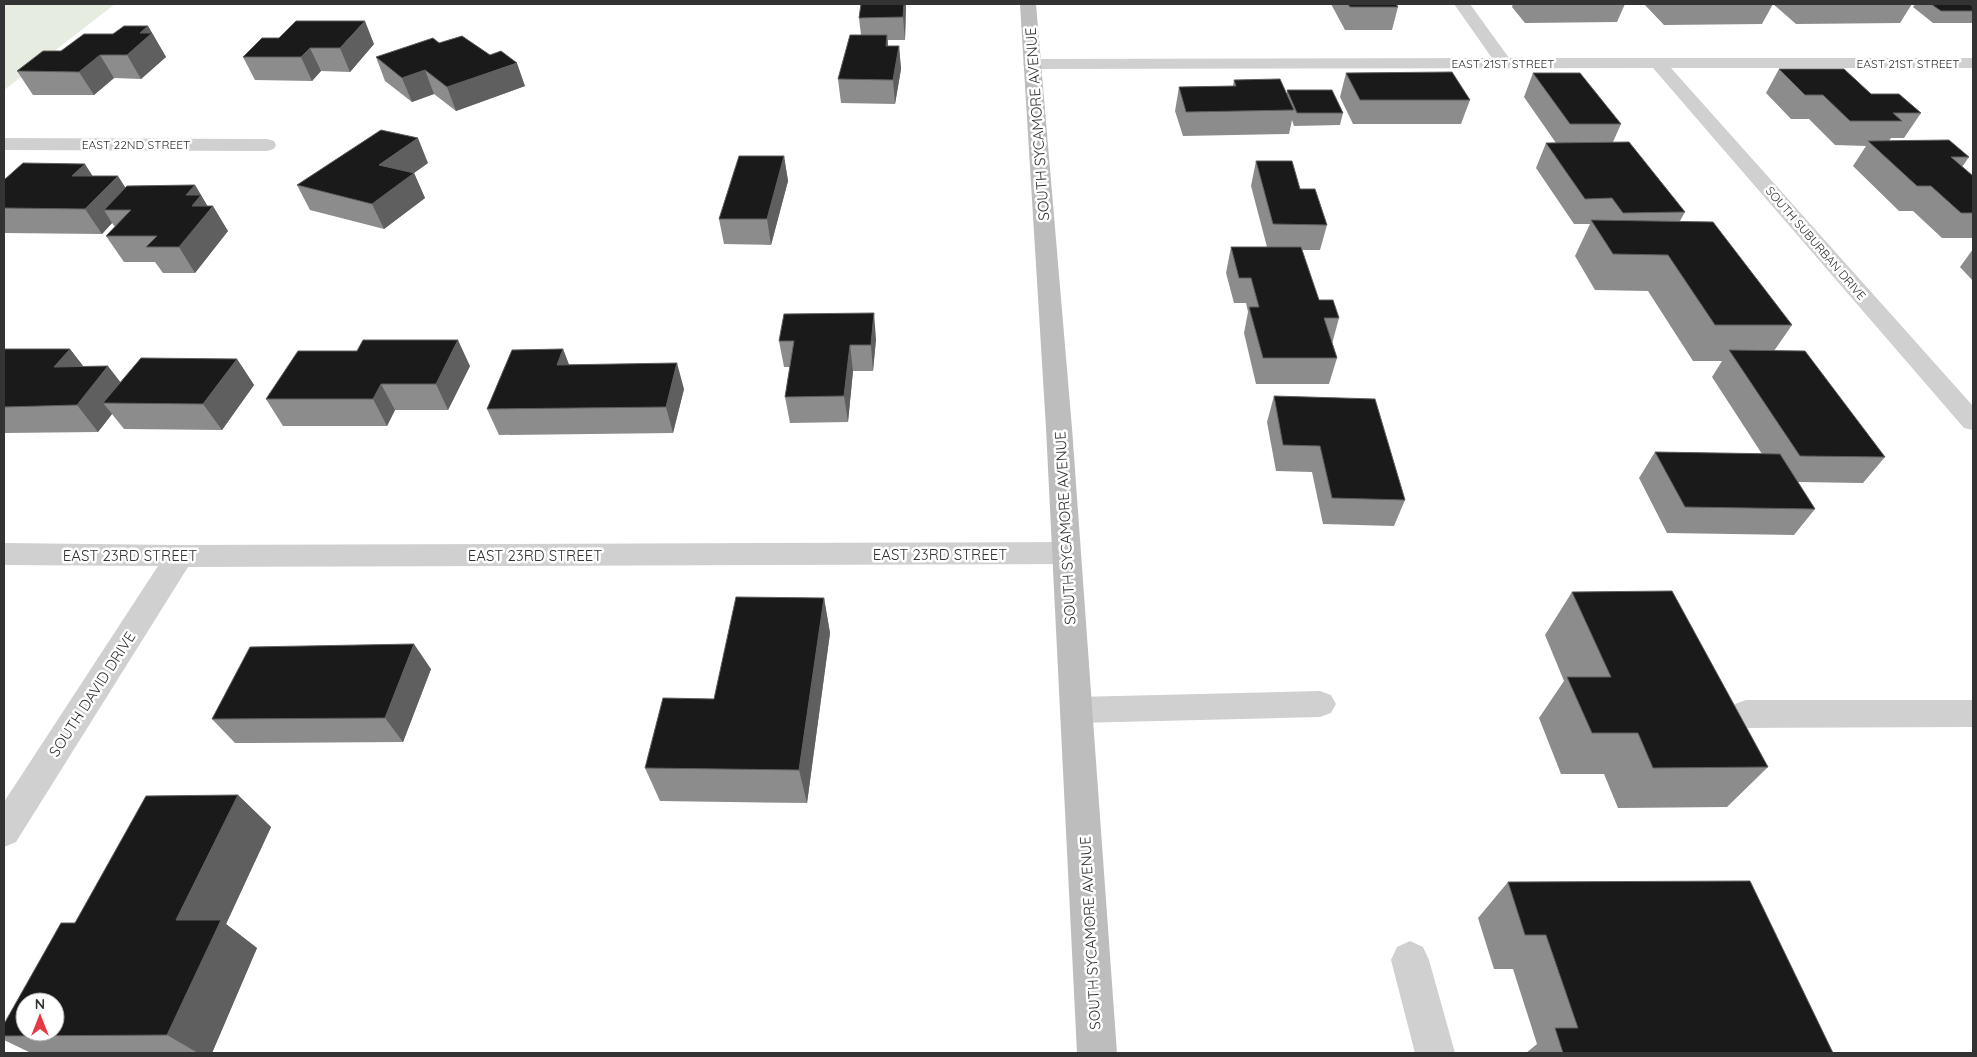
<svg xmlns="http://www.w3.org/2000/svg" width="1977" height="1057" font-family="Quicksand,sans-serif">
  <style>
    .green { fill: #e6ecdf }
    .lines { fill: none; stroke-linecap: round; stroke-linejoin: round }
    .service { fill: #d0d0d0; fill-rule: evenodd }
    .minor { fill: #d0d0d0; fill-rule: evenodd }
    .secondary { fill: #bdbdbd; fill-rule: evenodd }
    .wall { fill: #8c8c8c }
    .shaded-wall { fill: #5f5f5f }
    .building { fill: #1a1a1a; stroke: #5f5f5f; fill-rule: evenodd }
    .labels { text-anchor: middle; dominant-baseline: central; stroke-width: 5; stroke-linejoin: round; paint-order: stroke }
    .far-street-label { font-size: 12px; fill: #333; stroke: #fff }
    .street-label { font-size: 15px; fill: #333; stroke: #fff }
  </style>
  <rect width="100%" height="100%" fill="#fff"/>
  <path class="green" d="M4,4H115L4,90Z"/>
  <g class="lines">
    <path class="service" d="M1320,691L1331,695L1336,704L1331,713L1320,717L1076,723L1065,720L1060,710L1065,700L1076,697Z
      M1746,700H1973V727L1746,728L1735,724L1730,714L1735,704Z
      M1410,941L1423,947L1429,960L1455,1053H1415L1391,960L1397,947Z"/>
    <path class="minor" d="M1454,4H1470L1509,58H1973V68H1671L1973,406V430L1964,428L1653,68L1032,69L1026,68L1023,64L1026,60L1032,59L1492,58Z
      M4,138L267,139L274,141L276,145L274,149L267,151L4,150Z
      M1066,542L1076,545L1080,553L1076,561L1066,564L188,567L16,842L4,847V802L158,566L4,565V543L180,545Z"/>
    <path class="secondary" d="M1020,4H1036L1072,428L1117,1053H1077L1046,428Z"/>
  </g>
  <path class="wall" d="M861,4H906L905,40H888V46H899L901,69L895,104L841,103L838,79L861,35L859,18Z
    M1331,4H1398L1397,5L1398,7L1392,30H1345Z
    M1513,4H1625L1617,22L1525,23L1512,7Z
    M1644,4H1773L1762,24L1664,25Z
    M1773,4H1912L1900,23L1796,24Z
    M1915,4H1970L1973,6V23H1933L1913,7Z
    M148,26L166,57L141,79L114,78L94,95H33L17,71L61,51L113,34Z
    M262,38L374,44L350,72L321,71L312,81L255,80L243,57Z
    M439,43L525,86L456,111L434,94L412,102L385,81L376,57Z
    M1779,69L1871,94L1921,113L1904,138H1891L1889,141L1969,157L1962,167L1973,176V238H1942L1913,211H1899L1853,166L1866,146L1835,145L1809,119H1791L1766,93Z
    M1346,73L1470,100L1461,124H1353L1340,97Z
    M1533,73L1621,124L1613,142L1685,212L1680,221L1792,325L1774,351L1885,457L1863,483L1798,482L1815,509L1794,535L1667,533L1639,478L1655,452L1762,454L1712,377L1722,361H1693L1648,291L1595,290L1575,256L1590,224H1574L1536,168L1546,143H1556L1524,97Z
    M1234,80L1287,94V90L1343,113L1340,125L1294,126L1292,120L1289,134L1183,136L1175,111L1179,87L1233,86Z
    M784,156L788,181L771,245L724,244L719,219Z
    M1256,161L1300,189L1327,225L1320,250H1302L1319,300L1339,318L1332,344L1337,358L1329,384H1256L1244,333L1248,312L1246,303H1234L1226,273L1231,247H1267L1251,186Z
    M428,163L414,173L425,198L384,229L310,210L297,185Z
    M93,176L125,187L195,185L207,206L228,231L195,273H163L155,262H124L106,236L115,227L112,223L102,234L4,233V180Z
    M1973,249V281L1960,267Z
    M876,339L873,371H853L848,422L790,423L785,397L790,367H784L779,341Z
    M4,349H70L83,366L121,382L237,359L254,385L222,430L124,429L112,414L98,432L4,433Z
    M563,349L569,365L684,389L673,433L499,435L487,409Z
    M470,366L448,410H395L387,426H283L266,399Z
    M1274,396L1405,500L1394,526L1323,524L1312,472L1276,471L1267,422Z
    M1572,592L1768,767L1727,807L1618,808L1604,774H1561L1539,718L1564,681L1545,635Z
    M824,598L830,633L807,803L660,801L645,768L714,699Z
    M431,669L403,742L235,743L212,719Z
    M238,795L271,827L226,924L257,948L212,1053H31L4,1040V1024L75,923Z
    M1508,882L1833,1053H1526L1537,1044L1513,969H1494L1478,918Z"/>
  <path class="shaded-wall" d="M904,4H906L905,40L903,17Z
    M365,21L374,44L350,72L340,48Z
    M148,26L166,57L141,79L127,55L140,33Z
    M887,35L889,59L886,46Z
    M899,46L901,69L895,104L893,80Z
    M310,48L321,71L312,81L301,57Z
    M100,55L114,78L94,95L79,72Z
    M517,63L525,86L456,111L447,87Z
    M425,70L434,94L412,102L402,78Z
    M418,138L428,163L390,190L379,165Z
    M784,156L788,181L771,245L767,219Z
    M85,164L101,189L72,176Z
    M414,173L425,198L384,229L372,204Z
    M118,176L134,201L104,210L112,223L102,234L85,209Z
    M195,185L210,210L213,206L228,231L195,273L179,247L186,195Z
    M874,313L876,339L873,371L871,345Z
    M458,340L470,366L448,410L436,384Z
    M850,345L853,371L848,422L844,396Z
    M70,349L90,375L54,367Z
    M563,349L573,375L557,365Z
    M237,359L254,385L222,430L203,404Z
    M677,363L684,389L673,433L666,407Z
    M108,366L128,392L103,403L112,414L98,432L77,405Z
    M381,384L395,410L387,426L373,399Z
    M824,598L830,633L807,803L799,770Z
    M414,644L431,669L403,742L385,718Z
    M238,795L271,827L226,924L257,948L212,1053H198L167,1035L176,920Z"/>
  <path class="building" d="M861,4H904L903,17L859,18Z
    M1348,4H1396L1398,7H1350Z
    M1931,4H1970L1973,6V11H1941Z
    M296,21H365L340,48H310L301,57H243L262,38H279Z
    M124,26H148L140,33H152L127,55H100L79,72L17,71L43,51H61L84,34H113Z
    M850,35H887L886,46H899L893,80L838,79Z
    M462,36L490,55L501,51L517,63L447,87L425,70L402,78L376,57L433,38L439,43Z
    M1779,69H1844L1871,94H1899L1921,113H1893L1902,121H1850L1823,95H1805Z
    M1452,72L1470,100H1360L1346,73Z
    M1533,73H1580L1621,124H1570Z
    M1280,79L1294,110L1186,112L1179,87L1236,86L1234,80Z
    M1287,90H1332L1343,113H1297Z
    M381,130L418,138L379,165L414,173L372,204L297,185Z
    M1949,140L1969,157H1951L1973,176V213H1961L1931,186H1917L1868,141Z
    M1629,142L1685,212L1623,213L1612,198L1585,199L1546,143Z
    M739,156H784L767,219H719Z
    M1256,161H1292L1300,189H1315L1327,225L1273,224Z
    M23,163L85,164L72,176H118L85,209L4,208V180Z
    M195,185L186,195H201L192,206H213L179,247H146L157,236H106L131,210H104L127,186Z
    M1591,220L1713,222L1792,325H1715L1668,255L1613,254Z
    M1231,247H1301L1319,300H1333L1339,318H1324L1337,358H1263L1249,307H1259L1251,278H1239Z
    M874,313L871,345H850L844,396L785,397L794,341H779L784,314Z
    M363,340H458L436,384H381L373,399H266L298,351H357Z
    M4,349H70L54,367L108,366L77,405L4,407Z
    M563,349L557,365L677,363L666,407L487,409L512,350Z
    M1729,350L1805,351L1885,457L1800,456Z
    M141,358L237,359L203,404L103,403Z
    M1274,396L1375,399L1405,500L1332,498L1320,446L1283,445Z
    M1655,452L1780,454L1815,509L1685,507Z
    M1672,591L1768,767L1653,768L1638,733H1592L1567,677H1611L1572,592Z
    M736,597L824,598L799,770L645,768L663,698L714,699Z
    M414,644L385,718L212,719L250,647Z
    M238,795L176,920H221L167,1035L4,1036V1024L61,923H75L146,796ZM25,1002H55V1032H25Z
    M1750,881L1833,1053H1563L1555,1028H1578L1546,935H1525L1508,882Z"/>
  <g class="labels">
    <g class="far-street-label">
      <text x="1503" y="63">EAST 21ST STREET</text>
      <text x="1908" y="63">EAST 21ST STREET</text>
      <text x="136" y="144">EAST 22ND STREET</text>
      <text transform="translate(1816 243) rotate(49)">SOUTH SUBURBAN DRIVE</text>
    </g>
    <g class="street-label">
      <text transform="translate(1037 124) rotate(-94)">SOUTH SYCAMORE AVENUE</text>
      <text transform="translate(1065 528) rotate(-93)">SOUTH SYCAMORE AVENUE</text>
      <text x="940" y="554">EAST 23RD STREET</text>
      <text x="130" y="555">EAST 23RD STREET</text>
      <text x="535" y="555">EAST 23RD STREET</text>
      <text transform="translate(92 694) rotate(-57)">SOUTH DAVID DRIVE</text>
      <text transform="translate(1090 933) rotate(-93)">SOUTH SYCAMORE AVENUE</text>
    </g>
  </g>
  <rect width="1977" height="1057" fill="none" stroke="#333333" stroke-width="10"/>
  <g transform="translate(40 1017)"><circle r="24" fill="#ffffff" stroke="#adadad"/>
  <path d="M0-4L9 19L0 12L-9 19Z" fill="#e63946"/>
  <text y="-8" font-size="14" font-weight="bold" text-anchor="middle" fill="#333333">N</text>
  </g>
</svg>
